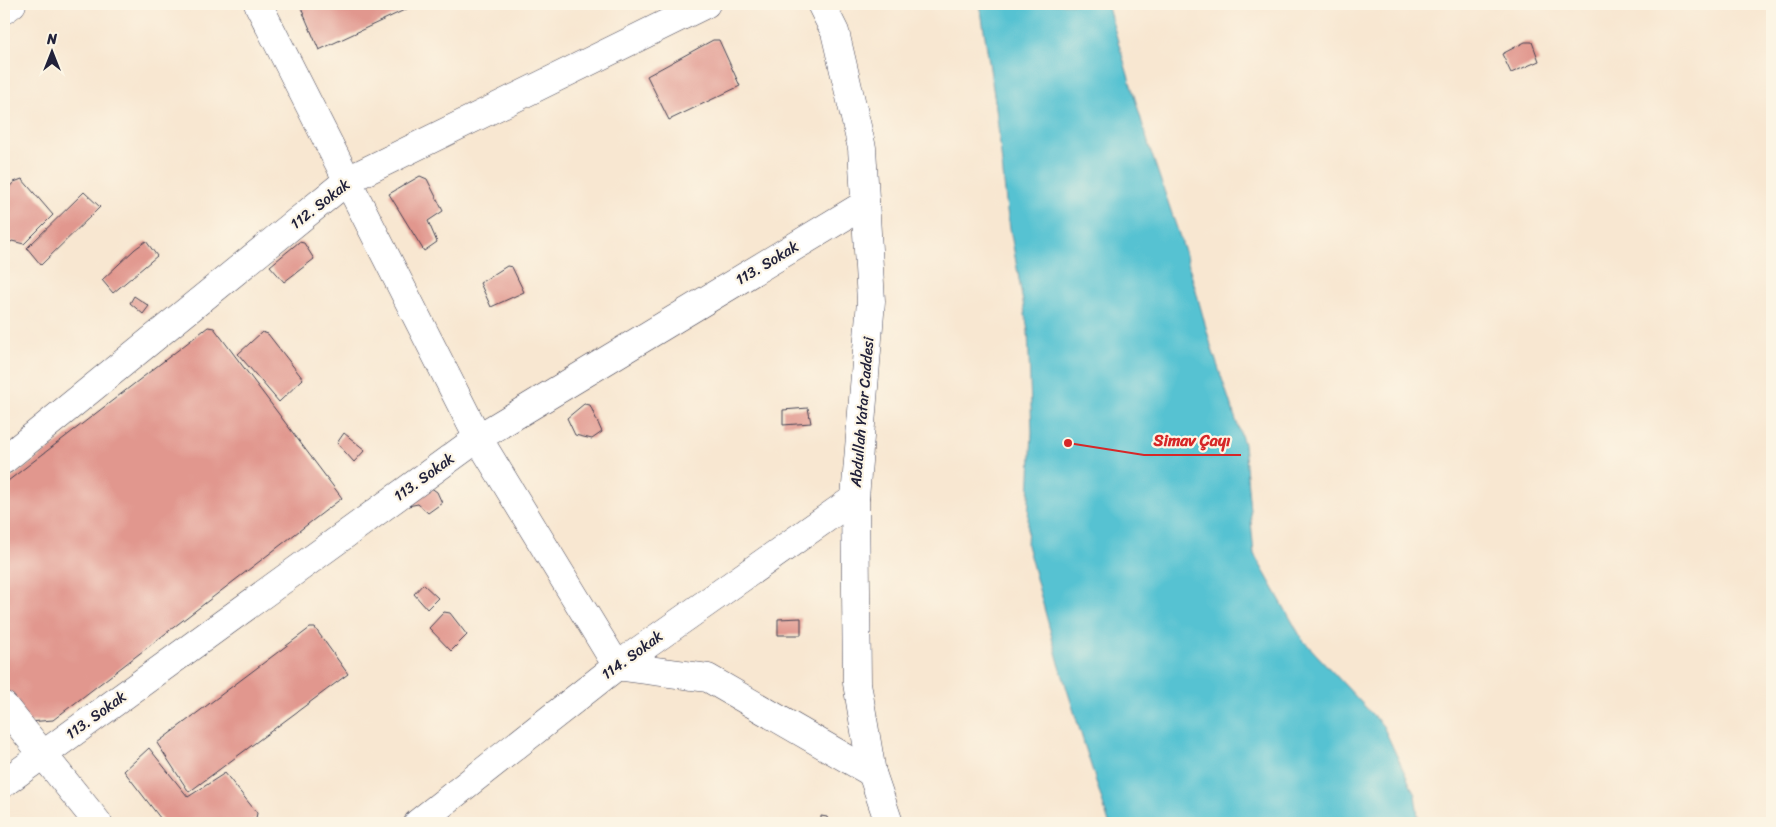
<svg xmlns="http://www.w3.org/2000/svg" width="1776" height="827" font-family="Sriracha,sans-serif">
  <style>
    .water { fill: #57c2d2; stroke: #3c7286 }
    .building { fill: #e1978e }
    .lines { fill: none; stroke-linecap: round; stroke-linejoin: round }
    .street-casing { stroke: #424052; stroke-width: 29 }
    .secondary-casing { stroke: #424052; stroke-width: 29 }
    .street { stroke: #fff; stroke-width: 28 }
    .secondary { stroke: #fff; stroke-width: 28 }
    .labels { text-anchor: middle; dominant-baseline: central; stroke-width: 4.5; stroke-linejoin: round; paint-order: stroke }
    .street-label { font-size: 15px; fill: #22223b; stroke: #fcf5e5 }
    .leader { fill: none; stroke: #d62828; stroke-width: 2 }
    .callout-dot { fill: #d62828; stroke: #fcf5e5; stroke-width: 2 }
    .callout-label { font-size: 16px; text-anchor: middle; font-weight: bold; fill: #d62828; stroke: #fcf5e5; stroke-width: 4.5; stroke-linejoin: round; paint-order: stroke }
  </style>
  <rect width="100%" height="100%" fill="#fcf5e5"/>
  <filter id="ink" filterUnits="userSpaceOnUse"><feTurbulence type="fractalNoise" baseFrequency=".02" numOctaves="2"/><feDisplacementMap in="SourceGraphic" scale="10" xChannelSelector="R" yChannelSelector="G"/><feConvolveMatrix kernelMatrix="1 2 1 2 8 2 1 2 1" color-interpolation-filters="sRGB"/></filter>
  <filter id="wash" filterUnits="userSpaceOnUse"><feTurbulence type="fractalNoise" baseFrequency=".0096" numOctaves="4" result="noise"/><feDisplacementMap in="SourceGraphic" scale="20" xChannelSelector="R" yChannelSelector="G"/><feGaussianBlur stdDeviation="1.12" result="paint"/><feColorMatrix in="noise" values="0 0 0 0 0 0 0 0 0 0 0 0 0 0 0 0 0 1.4 0 .05"/><feComposite in="paint" operator="in"/></filter>
  <g filter="url(#wash)">
    <rect width="100%" height="100%" fill="#f8e7d1"/>
    <path class="water" d="M980,4H1107L1149,146L1186,255L1212,349L1244,444L1254,554L1302,639L1383,726L1415,795L1419,823H1109L1060,667L1027,545L1032,432L1028,331L1007,211L996,108Z"/>
    <g id="blocks">
      <path class="building" d="M311,4H412L413,6L319,50L301,8Z
        M713,40H719L740,86L669,120L647,76Z
        M1525,42H1532L1539,61L1511,73L1502,54Z
        M420,176L427,179L443,211L428,221L437,242L424,251L389,194Z
        M22,179L53,215L24,244L12,241L4,248V193L14,182Z
        M84,192L100,207L41,265L27,248Z
        M146,241L157,256L113,293L102,280L135,249Z
        M299,242L304,243L314,259L284,282L270,266Z
        M507,266L512,267L524,292L491,307L480,283Z
        M134,296L149,306L143,314L130,303Z
        M208,327L214,328L342,498L53,720L29,722L4,689V484Z
        M262,332L268,334L303,379L279,402L238,354Z
        M584,404L590,405L602,432L592,439L575,435L567,418Z
        M808,408L811,423L783,425V410Z
        M344,433L365,450L354,462L337,443Z
        M427,485L437,492L442,503L428,513L418,504L408,506Z
        M423,584L438,598L427,609L414,594Z
        M444,612L450,613L467,635L451,651L429,628Z
        M801,618V635H778V619Z
        M310,628H315L348,674L189,792L157,743Z
        M149,748L188,797L225,773L257,813L256,818L249,823H164L124,771Z
        M821,816L827,817L829,823H821Z"/>
    </g>
  </g>
  <g filter="url(#ink)">
    <use href="#blocks" fill-opacity="0" stroke="#424052" stroke-width="1"/>
    <g class="lines">
      <g class="street-casing">
        <path id="street" d="M258,4L478,438L617,666L708,678L872,773
          M4,10L12,4
          M4,460L348,180L706,4
          M4,706L98,823
          M4,783L478,438L865,204
          M418,823L617,666L855,498"/>
      </g>
      <g class="secondary-casing">
        <path id="secondary" d="M821,4L835,32L862,148L871,301L855,498L857,683L872,773L889,823"/>
      </g>
      <use href="#street" class="street"/>
      <use href="#secondary" class="secondary"/>
    </g>
  </g>
  <g class="labels">
    <g class="street-label">
      <text transform="translate(320 204) rotate(-38)">112. Sokak</text>
      <text transform="translate(767 263) rotate(-31)">113. Sokak</text>
      <text transform="translate(862 412) rotate(-85)">Abdullah Yatar Caddesi</text>
      <text transform="translate(424 477) rotate(-36)">113. Sokak</text>
      <text transform="translate(632 655) rotate(-36)">114. Sokak</text>
      <text transform="translate(96 715) rotate(-36)">113. Sokak</text>
    </g>
  </g>
  <path class="leader" d="M1068 443L1144 455H1241"/>
  <circle class="callout-dot" cx="1068" cy="443" r="5"/>
  <g class="callout-label">
    <text x="1192" y="446">Simav Çayı</text>
  </g>
  <rect width="1776" height="827" fill="none" stroke="#fcf5e5" stroke-width="20"/>
  <g transform="translate(52 52)" stroke="#fcf5e5" stroke-width="4" paint-order="stroke">
  <path d="M0-4L9 19L0 12L-9 19Z" fill="#22223b"/>
  <text y="-8" font-size="14" font-weight="bold" text-anchor="middle" fill="#22223b">N</text>
  </g>
</svg>
